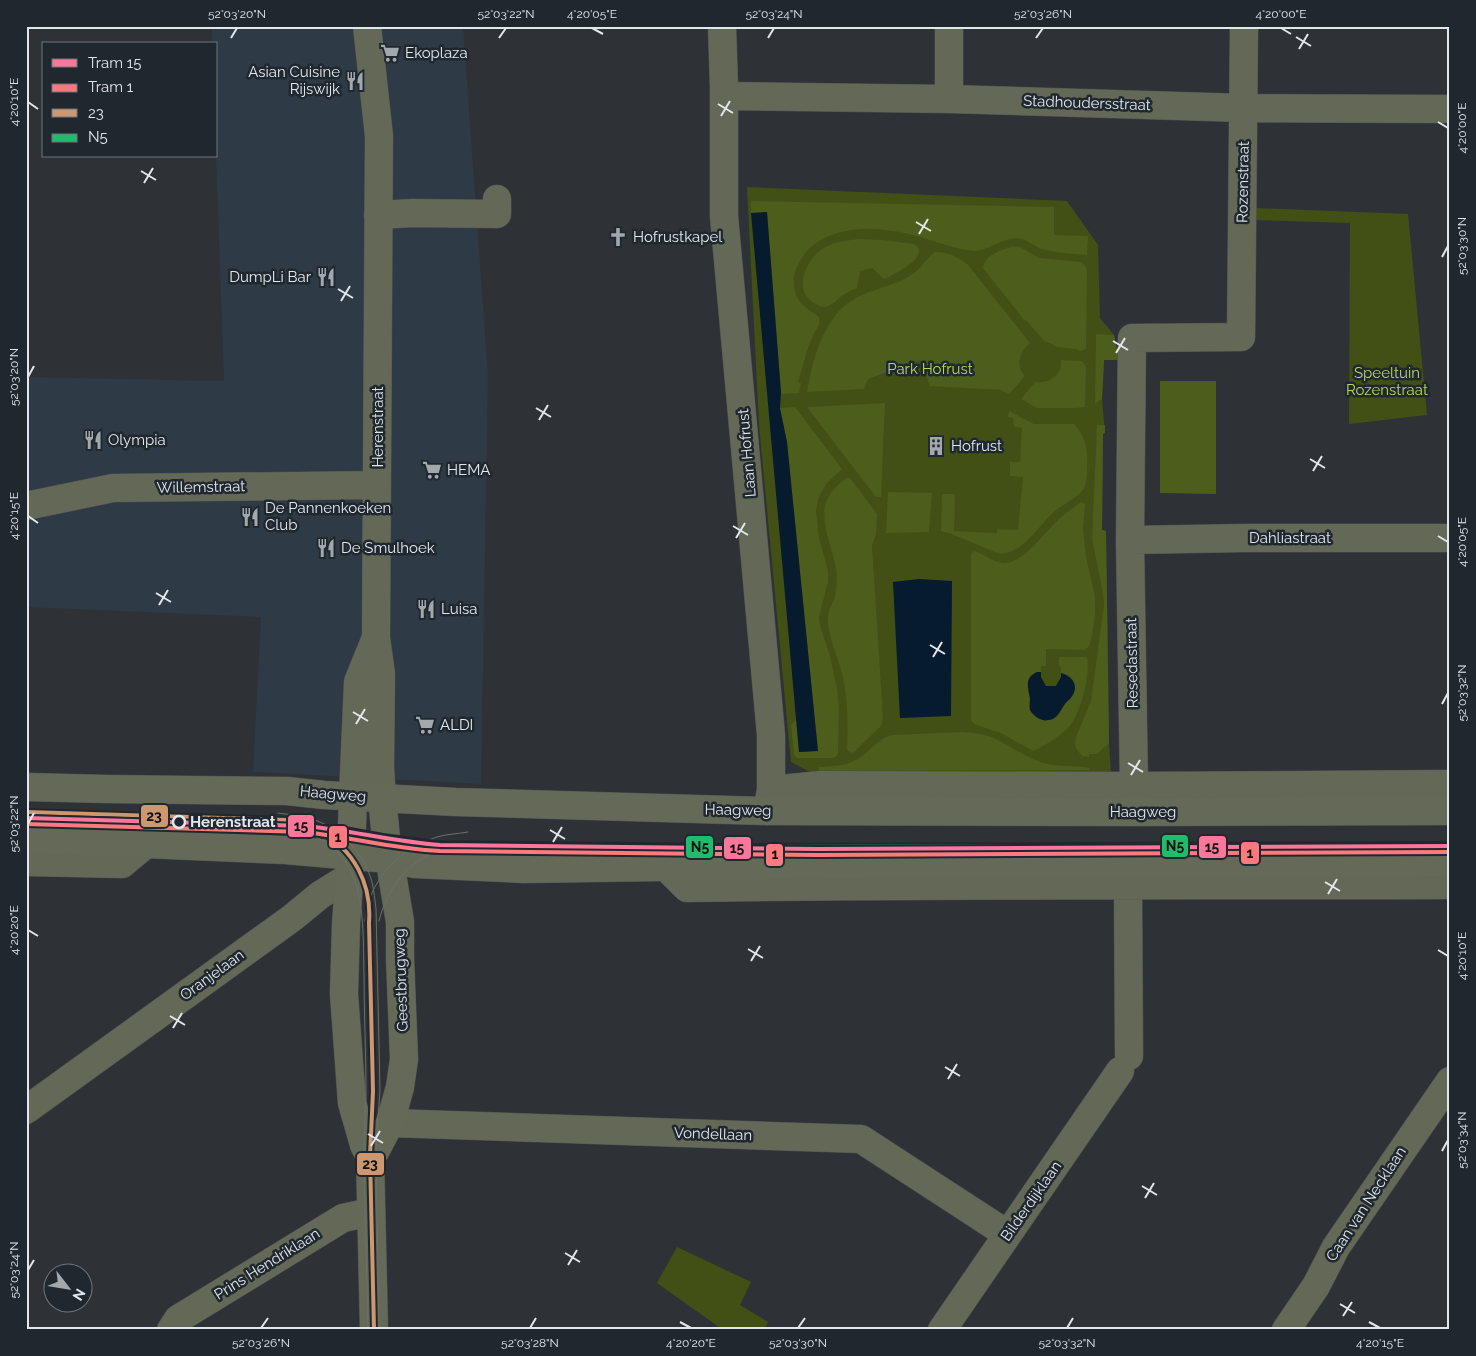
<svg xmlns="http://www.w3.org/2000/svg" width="1476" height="1356" font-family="Raleway,sans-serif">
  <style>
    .built { fill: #2e3a45 }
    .green { fill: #425015 }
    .forest { fill: #4d5d1b }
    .water { fill: #061b2e }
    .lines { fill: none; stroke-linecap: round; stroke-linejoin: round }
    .street-casing { stroke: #4c4f52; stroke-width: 29 }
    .secondary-casing { stroke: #4c4f52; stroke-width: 29 }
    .street { stroke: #636857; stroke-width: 28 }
    .secondary { stroke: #646958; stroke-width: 28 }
    .tram { stroke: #6c7167; stroke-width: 1 }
    .bus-1-casing { stroke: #20282f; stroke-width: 8 }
    .bus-2-casing { stroke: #20282f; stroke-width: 8 }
    .bus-1 { stroke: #cd976f; stroke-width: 4 }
    .bus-2 { stroke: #20bc6c; stroke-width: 4 }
    .tram-1-casing { stroke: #20282f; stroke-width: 8 }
    .tram-2-casing { stroke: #20282f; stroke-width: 8 }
    .tram-1 { stroke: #fb769b; stroke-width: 4 }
    .tram-2 { stroke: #fc7a7d; stroke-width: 4 }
    .ticks { fill: none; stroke: #e2e7ec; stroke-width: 2 }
    .stop-dot { fill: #20282f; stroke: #e2e7ec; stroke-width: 2.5 }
    .labels { text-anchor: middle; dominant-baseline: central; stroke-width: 5; stroke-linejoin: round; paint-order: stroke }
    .poi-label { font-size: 15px; fill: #e2e7ec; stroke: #20282f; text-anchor: start }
    .street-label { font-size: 15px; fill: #e2e7ec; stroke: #20282f }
    .park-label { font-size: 15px; fill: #b8d859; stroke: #20282f }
    .stop-label { font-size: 15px; font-weight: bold; fill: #e2e7ec; stroke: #20282f; text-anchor: start }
    .line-badge { stroke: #20282f; stroke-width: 2 }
    .pale-badge-label { font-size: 14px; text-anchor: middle; font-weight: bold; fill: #111 }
    .neatline { fill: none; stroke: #e2e7ec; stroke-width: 2 }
    .ticks-label { font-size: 12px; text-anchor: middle; fill: #e2e7ec }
  </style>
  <rect width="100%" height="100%" fill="#2e3236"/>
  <path class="built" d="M212,26H463L488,375L481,784L253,772L261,617L26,607V377L224,381L216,156V44H212Z"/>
  <path class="green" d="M747,187L1067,201L1098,245L1100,318L1114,335L1119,360H1104L1102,399L1105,433L1103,434L1102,530L1106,531L1109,743L1111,775L821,778L791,762L759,425Z
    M1256,208L1408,214L1427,415L1349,424L1350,223L1255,220Z
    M677,1247L751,1282L740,1305L768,1322L764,1330H723L657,1283Z"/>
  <path class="forest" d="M751,201L1054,207V235L1088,236L1087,255C1073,254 1058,253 1045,250C1035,248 1027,238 1016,238C1002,239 990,249 976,251C955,250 933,240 913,235C874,225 816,223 797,267C792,278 792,293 801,303C806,309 813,312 819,317C821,324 816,329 813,336C806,350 803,367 798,382L801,383L799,393L781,394L767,212L751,213Z
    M858,239L882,240L914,244C933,256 893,275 884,279L872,268L860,271L857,288C852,290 848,292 843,295C838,298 834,304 828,306C823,308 820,306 816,304C791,293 806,258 824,248C835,241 846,241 858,239Z
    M1014,246L1020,247L1039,258L1081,262L1085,265L1087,270L1086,349L1080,351L1076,349L1056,347L1052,344L1044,341L1026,320L1025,321L983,268C985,254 1002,250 1014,246Z
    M935,252C947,252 959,257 968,265L1030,343C1020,351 1015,366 1025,376L1009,394L1001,390L930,386L920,360L868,379L864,389L807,392C813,359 823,316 856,298C873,289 897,285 913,274C922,268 926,258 935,252Z
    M1096,334L1114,335L1119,360H1104L1102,399L1095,404Z
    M1061,360L1082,361L1086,367L1085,407L1076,408H1037L1021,399L1035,382C1048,384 1063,376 1061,360Z
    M1160,381H1216V494L1160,493Z
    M885,403L881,497H876L807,407Z
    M795,407L842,469L826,484L818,499L816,511L819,538L828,571V582L819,617L820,626L830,656L837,688L839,709L838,753L836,757L832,758H797L794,755L791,725L796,719L799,752L818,751L787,442L779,408Z
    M1009,411L1034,424H1074C1086,437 1088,449 1087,467C1087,473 1087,480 1085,486C1081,496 1065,503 1056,510C1042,522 1033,538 1018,548C1012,552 1007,553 1000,554L949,533L941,531L942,494H955L954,531L997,533V529L1018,530L1023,477L1010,476V462H1020L1022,428L1014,427L1013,418L1008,417Z
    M1097,425H1105V433L1103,434L1102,530L1106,531L1109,743L1097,754H1089V757L1082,756L1078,751L1075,746L1076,737L1091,701L1104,605L1103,593L1092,539Z
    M846,478H850L877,514L876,534L872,545L883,718L881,726L853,753L850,752L847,750C848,725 848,702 843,677C839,660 827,634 828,618C828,610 833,603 835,596C837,587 837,577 836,569C833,549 817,517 828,498C832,490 839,484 846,478Z
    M888,492L932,493L929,532L886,533Z
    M1081,502L1085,504L1083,528L1086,557L1095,596V615L1092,636L1089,646L1085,650L1046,649V666H1041V672H1037L1028,691L1030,699V704L1059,714L1066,702L1070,699L1073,680L1069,675L1061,673V667L1059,666V657H1085L1087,658C1091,674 1080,714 1070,726C1063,734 1043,747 1033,751L1001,733L976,725L971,721V554L973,551C984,553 993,563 1005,563C1026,561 1043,534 1057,521C1064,514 1073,508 1081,502Z
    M963,732C973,733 984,734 994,738C1010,746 1025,757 1043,763C1056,767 1074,765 1089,768V770L819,771V767C833,766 848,766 861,757C872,749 879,738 892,735Z"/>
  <path class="water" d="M767,212L781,392L780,408L787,442L818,751L799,752L751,213Z
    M919,579L952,581L951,716L900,718L893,582Z
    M1037,672H1041V677L1046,686H1056L1061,677V673C1074,677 1080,687 1070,699C1068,701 1066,702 1065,704C1060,710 1058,719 1049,720C1042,722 1033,716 1030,710C1029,706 1030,702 1030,698C1028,687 1024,678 1037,672Z"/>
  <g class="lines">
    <g class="street-casing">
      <path id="street" d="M367,26L379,136L376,638L381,674L380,767L382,798
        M722,26L724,87V216L771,735V790L767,811
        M724,96L949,99L1243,108L1450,109
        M949,99V26
        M378,215L413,213L497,214V199
        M26,506L113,488L377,485
        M1130,540L1244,538H1450
        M1134,786L1130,540L1132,338L1241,337L1244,26
        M771,790L821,785L1134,786L1450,784
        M353,796L358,682L375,640
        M26,862L122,864L145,845
        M666,867L687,888C942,884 1196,886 1450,885
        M1128,886L1129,1056
        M26,1110L292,918L320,895L349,877
        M390,1123L861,1139L1007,1234
        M171,1330L178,1319L343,1218L371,1212
        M942,1330L1120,1071
        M1286,1330L1316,1286L1336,1247L1450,1081"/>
    </g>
    <g class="secondary-casing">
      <path id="secondary" d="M26,787L106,789L287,791L324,795L455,802L767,811L1139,812L1450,811
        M353,796L351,856L346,924L344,994L352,1103L364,1145L370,1156L374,1330
        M26,839L285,850L389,859L415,864L524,869L859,864H1280L1450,862
        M370,1156L376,1150L390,1123L400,1087L404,1059L400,958V922L386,838L382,798"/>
    </g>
    <use href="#street" class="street"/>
    <use href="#secondary" class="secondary"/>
    <path class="tram" d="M278,813C292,815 307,816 320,822C344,833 365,856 372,882C374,891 375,900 376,909L380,1090L376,1150L379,1330
      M277,826C306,829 337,842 351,871C365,902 363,941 364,975C364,1014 366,1053 366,1092C366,1110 364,1127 364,1145C364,1206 367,1268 368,1330
      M365,921C366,913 367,905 370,898C381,868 407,847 437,837C446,834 458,834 468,832
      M379,921C387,888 408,861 440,850C450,847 461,846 471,844"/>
    <g class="bus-1-casing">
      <path id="bus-1" d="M26,812L287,820C292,821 298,821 302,822C308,824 314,828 319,831C354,849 372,884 369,923L373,1091L370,1156L374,1330"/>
    </g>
    <g class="bus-2-casing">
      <path id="bus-2" d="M26,818L287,826L339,829L383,837L436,844L725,847L1450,845"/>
    </g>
    <use href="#bus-1" class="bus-1"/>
    <use href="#bus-2" class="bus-2"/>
    <g class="tram-1-casing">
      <path id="tram-1" d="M26,818L305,826C350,830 394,842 440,845L818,849L1450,846"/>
    </g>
    <g class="tram-2-casing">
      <path id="tram-2" d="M26,824L305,832C350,837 394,849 440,851L818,855L1450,852"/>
    </g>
    <use href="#tram-1" class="tram-1"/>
    <use href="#tram-2" class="tram-2"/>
  </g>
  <path class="ticks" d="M592,28L603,34M1281,28L1291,34M1296,37L1311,46M231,38L237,28M499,38L506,28M768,38L774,28M1036,38L1043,28M1299,49L1308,34M28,102L38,109M718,104L733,113M721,116L730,101M1438,122L1448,128M141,171L156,180M144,183L153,168M916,222L931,231M919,234L928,219M1442,257L1448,246M338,289L353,298M341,301L350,286M1113,341L1128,350M1116,353L1125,338M28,377L34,366M536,408L551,417M539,420L548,405M1310,459L1325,468M1313,471L1322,456M28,516L38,523M733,526L748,535M1438,536L1448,542M736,538L745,523M156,593L171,602M159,605L168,590M930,645L945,654M933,657L942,642M1442,704L1448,693M353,712L368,721M356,724L365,709M1128,763L1143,772M1131,775L1140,760M28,824L34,813M550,830L565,839M553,842L562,827M1325,882L1340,891M1328,894L1337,879M28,930L38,936M748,949L763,958M1438,950L1448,956M751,961L760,946M170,1016L185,1025M173,1028L182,1013M945,1067L960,1076M948,1079L957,1064M368,1134L383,1143M371,1146L380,1131M1442,1151L1448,1140M1142,1186L1157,1195M1145,1198L1154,1183M565,1253L580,1262M568,1265L577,1250M28,1270L34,1260M1340,1304L1355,1313M1343,1316L1352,1302M680,1322L691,1328M1369,1322L1380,1328M261,1328L268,1318M530,1328L536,1318M798,1328L805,1318M1067,1328L1073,1318"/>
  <defs>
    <g id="supermarket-bare" transform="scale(1.5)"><path d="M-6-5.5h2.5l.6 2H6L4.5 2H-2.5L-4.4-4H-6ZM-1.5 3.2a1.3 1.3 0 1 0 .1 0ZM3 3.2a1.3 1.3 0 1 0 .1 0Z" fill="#a3a8ac" stroke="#20282f" stroke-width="2.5" paint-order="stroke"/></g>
    <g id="restaurant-bare" transform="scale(1.5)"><path d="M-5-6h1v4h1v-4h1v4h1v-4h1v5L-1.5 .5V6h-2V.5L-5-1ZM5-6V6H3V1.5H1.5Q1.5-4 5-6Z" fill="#a3a8ac" stroke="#20282f" stroke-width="2.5" paint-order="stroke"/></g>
    <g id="church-bare" transform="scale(1.5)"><path d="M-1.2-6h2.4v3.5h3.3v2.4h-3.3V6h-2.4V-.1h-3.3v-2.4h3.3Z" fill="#a3a8ac" stroke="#20282f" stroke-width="2.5" paint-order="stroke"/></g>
    <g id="building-bare" transform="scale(1.5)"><path d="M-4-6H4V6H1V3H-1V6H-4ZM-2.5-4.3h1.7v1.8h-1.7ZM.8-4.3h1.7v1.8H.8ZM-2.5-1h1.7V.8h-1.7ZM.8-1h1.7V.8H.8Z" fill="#a3a8ac" stroke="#20282f" stroke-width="2.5" paint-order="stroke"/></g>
  </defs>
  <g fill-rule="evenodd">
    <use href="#supermarket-bare" x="390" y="53"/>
    <use href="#restaurant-bare" x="355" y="81"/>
    <use href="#church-bare" x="618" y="237"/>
    <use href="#restaurant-bare" x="326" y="277"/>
    <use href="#restaurant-bare" x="93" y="440"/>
    <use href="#building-bare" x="936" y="446"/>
    <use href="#supermarket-bare" x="432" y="470"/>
    <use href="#restaurant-bare" x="250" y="517"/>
    <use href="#restaurant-bare" x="326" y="548"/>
    <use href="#restaurant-bare" x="426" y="609"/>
    <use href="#supermarket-bare" x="425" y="725"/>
  </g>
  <circle class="stop-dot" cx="179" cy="822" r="6"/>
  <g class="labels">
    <g class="poi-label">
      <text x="405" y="53">Ekoplaza</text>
      <text x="340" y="72" text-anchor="end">Asian Cuisine<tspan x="340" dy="17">Rijswijk</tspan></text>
      <text x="633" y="237">Hofrustkapel</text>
      <text x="311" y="277" text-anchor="end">DumpLi Bar</text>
      <text x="108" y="440">Olympia</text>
      <text x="951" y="446">Hofrust</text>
      <text x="447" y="470">HEMA</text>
      <text x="265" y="508">De Pannenkoeken<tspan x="265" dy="17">Club</tspan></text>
      <text x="341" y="548">De Smulhoek</text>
      <text x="441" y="609">Luisa</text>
      <text x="440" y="725">ALDI</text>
    </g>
    <g class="street-label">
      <text transform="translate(1087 103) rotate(2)">Stadhoudersstraat</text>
      <text transform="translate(1243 182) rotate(-89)">Rozenstraat</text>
      <text transform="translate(378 427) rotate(-90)">Herenstraat</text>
      <text transform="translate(747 453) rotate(-95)">Laan Hofrust</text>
      <text transform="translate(201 487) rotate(-1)">Willemstraat</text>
      <text x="1290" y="538">Dahliastraat</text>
      <text transform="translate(1132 663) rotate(-91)">Resedastraat</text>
      <text transform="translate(333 794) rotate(5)">Haagweg</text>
      <text transform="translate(738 810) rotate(1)">Haagweg</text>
      <text x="1143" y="812">Haagweg</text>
      <text transform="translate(212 975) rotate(-36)">Oranjelaan</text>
      <text transform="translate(401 980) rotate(-92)">Geestbrugweg</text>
      <text transform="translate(713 1134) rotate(2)">Vondellaan</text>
      <text transform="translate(1031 1201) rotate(-55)">Bilderdijklaan</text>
      <text transform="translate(1366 1204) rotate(-57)">Caan van Necklaan</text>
      <text transform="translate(267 1264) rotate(-32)">Prins Hendriklaan</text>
    </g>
    <g class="park-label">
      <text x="930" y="369">Park Hofrust</text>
      <text x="1387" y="373">Speeltuin<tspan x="1387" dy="17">Rozenstraat</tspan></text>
    </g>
    <g class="stop-label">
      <text x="190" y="822">Herenstraat</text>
    </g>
  </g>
  <g class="line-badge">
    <rect x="140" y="804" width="29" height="24" rx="5" fill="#cd976f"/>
    <rect x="287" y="814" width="28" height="24" rx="5" fill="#fb769b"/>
    <rect x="328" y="825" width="20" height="24" rx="5" fill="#fc7a7d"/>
    <rect x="1161" y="834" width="28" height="24" rx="5" fill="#20bc6c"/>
    <rect x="685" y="835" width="29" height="24" rx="5" fill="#20bc6c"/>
    <rect x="1198" y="835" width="29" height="24" rx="5" fill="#fb769b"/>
    <rect x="723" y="836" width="29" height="24" rx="5" fill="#fb769b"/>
    <rect x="1240" y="841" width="20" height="24" rx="5" fill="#fc7a7d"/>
    <rect x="765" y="843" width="19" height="24" rx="5" fill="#fc7a7d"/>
    <rect x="356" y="1152" width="29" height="24" rx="5" fill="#cd976f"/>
  </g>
  <g class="pale-badge-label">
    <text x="154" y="821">23</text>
    <text x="301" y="831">15</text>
    <text x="338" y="842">1</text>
    <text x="1175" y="851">N5</text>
    <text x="700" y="852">N5</text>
    <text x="1212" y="852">15</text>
    <text x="737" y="853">15</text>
    <text x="1250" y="858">1</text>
    <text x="775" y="859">1</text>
    <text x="370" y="1169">23</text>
  </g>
  <rect width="1476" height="1356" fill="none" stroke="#20282f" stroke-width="55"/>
  <rect x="42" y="42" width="175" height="115" fill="#20282f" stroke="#6e747b"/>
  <rect x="52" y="59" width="25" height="8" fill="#fb769b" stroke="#6e747b"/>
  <text x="88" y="68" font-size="15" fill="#e2e7ec">Tram 15</text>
  <rect x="52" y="84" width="25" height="8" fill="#fc7a7d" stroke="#6e747b"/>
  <text x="88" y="92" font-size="15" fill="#e2e7ec">Tram 1</text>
  <rect x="52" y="109" width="25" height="8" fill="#cd976f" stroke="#6e747b"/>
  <text x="88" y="118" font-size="15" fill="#e2e7ec">23</text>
  <rect x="52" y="134" width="25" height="8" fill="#20bc6c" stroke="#6e747b"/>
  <text x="88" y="142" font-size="15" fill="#e2e7ec">N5</text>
  <g transform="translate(68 1288) rotate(121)"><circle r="24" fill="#20282f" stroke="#6e747b"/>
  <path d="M0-4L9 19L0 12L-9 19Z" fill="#a3a8ac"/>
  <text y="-8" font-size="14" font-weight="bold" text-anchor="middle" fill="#e2e7ec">N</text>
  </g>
  <rect x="28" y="28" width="1420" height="1300" class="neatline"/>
  <g class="ticks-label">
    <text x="237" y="18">52°03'20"N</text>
    <text x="506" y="18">52°03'22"N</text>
    <text x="592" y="18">4°20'05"E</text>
    <text x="774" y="18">52°03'24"N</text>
    <text x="1043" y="18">52°03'26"N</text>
    <text x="1281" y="18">4°20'00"E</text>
    <text transform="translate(14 102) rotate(-90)" y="4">4°20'10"E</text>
    <text transform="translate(1462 128) rotate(-90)" y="4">4°20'00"E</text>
    <text transform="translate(1462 246) rotate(-90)" y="4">52°03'30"N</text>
    <text transform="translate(14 377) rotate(-90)" y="4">52°03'20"N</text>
    <text transform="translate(14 516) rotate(-90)" y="4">4°20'15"E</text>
    <text transform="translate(1462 542) rotate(-90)" y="4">4°20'05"E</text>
    <text transform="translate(1462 693) rotate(-90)" y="4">52°03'32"N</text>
    <text transform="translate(14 824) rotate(-90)" y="4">52°03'22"N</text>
    <text transform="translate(14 930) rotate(-90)" y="4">4°20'20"E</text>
    <text transform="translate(1462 956) rotate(-90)" y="4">4°20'10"E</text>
    <text transform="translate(1462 1140) rotate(-90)" y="4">52°03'34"N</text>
    <text transform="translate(14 1270) rotate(-90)" y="4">52°03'24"N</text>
    <text x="261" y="1347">52°03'26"N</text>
    <text x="530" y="1347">52°03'28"N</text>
    <text x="691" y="1347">4°20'20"E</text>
    <text x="798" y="1347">52°03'30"N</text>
    <text x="1067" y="1347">52°03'32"N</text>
    <text x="1380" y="1347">4°20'15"E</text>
  </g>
</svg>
